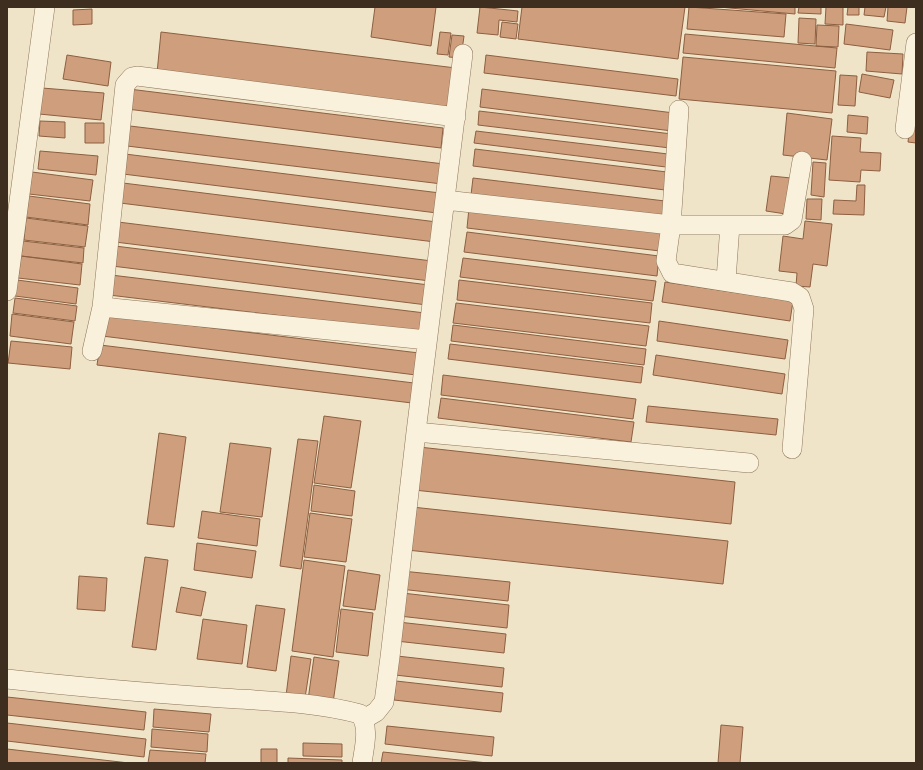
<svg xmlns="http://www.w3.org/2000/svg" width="923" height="770" font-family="Lora,serif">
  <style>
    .building { fill: #cf9f7d; stroke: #8d5f41 }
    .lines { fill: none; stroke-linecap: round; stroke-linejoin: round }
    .minor-casing { stroke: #8d765c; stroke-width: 20 }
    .minor { stroke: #faf1dc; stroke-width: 19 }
  </style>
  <rect width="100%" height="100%" fill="#f0e4c8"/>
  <path class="building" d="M375,7H436L431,46L371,37Z
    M480,7L518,11L517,22L499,20L498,35L477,33Z
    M522,7H685L678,59L518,39Z
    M689,7L786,14L784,37L687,29Z
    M719,7H795V14Z
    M799,7H821V14L798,13Z
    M826,7H843V25L825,24Z
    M848,7H859V15H847Z
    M865,7H886L884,17L864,15Z
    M888,7H907L905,23L887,21Z
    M92,9V24L73,25V10Z
    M799,18L816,19L815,44L798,43Z
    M502,22L518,24L516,39L500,37Z
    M846,24L893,30L890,50L844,44Z
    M817,25L839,26L838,47L816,46Z
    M161,32L456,68L451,109L157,73Z
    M440,32L451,33L448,55L437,54Z
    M685,34L837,48L835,68L683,53Z
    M452,35L464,36L461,58L449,57Z
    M867,52L903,54L902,74L866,71Z
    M67,55L111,62L108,86L63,79Z
    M486,55L678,79L676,96L484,73Z
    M683,57L836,71L832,113L679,99Z
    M862,74L894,80L890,98L859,92Z
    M840,75L857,76L855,106L838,105Z
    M42,88L104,93L101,120L39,114Z
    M129,89L443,128L441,148L127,109Z
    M482,89L674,113L672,131L480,107Z
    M479,111L672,134L670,148L478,125Z
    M912,111L916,112V143L908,142Z
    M787,113L832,119L827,160L783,155Z
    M848,115L868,117L867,134L847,132Z
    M40,121L65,122V138L39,136Z
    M85,123H104V143H85Z
    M130,126L444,164L442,184L127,146Z
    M476,131L668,154L666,167L474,143Z
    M832,136L861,138L860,152L881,153L880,171L861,170L860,182L829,180Z
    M475,149L667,172L665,190L473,166Z
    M40,151L98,156L96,175L38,169Z
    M125,154L440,193L437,213L123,174Z
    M813,162L826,163L824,197L811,195Z
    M32,172L93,180L90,201L29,194Z
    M771,176L791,178L786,214L766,211Z
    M473,178L665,201L663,219L471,195Z
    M123,183L437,222L435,242L120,203Z
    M857,185H865L864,215L833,214L834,200L856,201Z
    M29,196L90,204L88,225L26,217Z
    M807,199H822L821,220L806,219Z
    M469,208L662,231L660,251L467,228Z
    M26,218L88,226L85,247L24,240Z
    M805,221L832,224L827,266L813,264L810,287L796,286L797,273L779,271L783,236L803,239Z
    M118,222L432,261L430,281L115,242Z
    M467,232L659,256L657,276L464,252Z
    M23,241L84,248L83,263L21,256Z
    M115,246L429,285L427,305L112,266Z
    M21,256L82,264L80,285L18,278Z
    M463,258L656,281L653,301L460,277Z
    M111,275L425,313L423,333L109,295Z
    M17,280L78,288L76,304L15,296Z
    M459,280L652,303L650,323L457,300Z
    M665,282L793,301L790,321L662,302Z
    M15,298L77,306L75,321L13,313Z
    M456,303L649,326L646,346L453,323Z
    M12,314L74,322L71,344L10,336Z
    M105,315L419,353L416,375L102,336Z
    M659,321L788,340L785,359L657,341Z
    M453,325L646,349L644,365L451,341Z
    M11,341L72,347L70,369L8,363Z
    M450,344L643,367L641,383L448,359Z
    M100,345L414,383L412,403L97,365Z
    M656,355L785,374L782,394L653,375Z
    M443,375L636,399L633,419L441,395Z
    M441,398L634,422L631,442L438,418Z
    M648,406L778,419L776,435L646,422Z
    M324,416L361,421L351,488L314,483Z
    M159,433L186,437L174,527L147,524Z
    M298,439L318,441L301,569L280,566Z
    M230,443L271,448L262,517L220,512Z
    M419,447L735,482L731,524L414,490Z
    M314,485L355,491L352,516L311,511Z
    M412,507L728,541L723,584L407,550Z
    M202,511L260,519L257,546L198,538Z
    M310,513L352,519L346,562L304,557Z
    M197,543L256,551L252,578L194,570Z
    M145,557L168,560L156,650L132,647Z
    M304,560L345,566L333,657L292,651Z
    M348,570L380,575L375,610L343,606Z
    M402,571L510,582L508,601L400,589Z
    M79,576L107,578L105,611L77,609Z
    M181,587L206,592L201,616L176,612Z
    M402,593L509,605L507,628L399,616Z
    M256,605L285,609L276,671L247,667Z
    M341,609L373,613L368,656L336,652Z
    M203,619L247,625L242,664L197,659Z
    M398,622L506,634L504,653L396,641Z
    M291,656L311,659L305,698L286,696Z
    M397,656L504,668L502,687L395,675Z
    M314,657L339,661L333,703L308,700Z
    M396,681L503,693L501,712L394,700Z
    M7,697L146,712L144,730L7,715Z
    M154,709L211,714L209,732L153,727Z
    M7,723L146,739L144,757L7,741Z
    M721,725L743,727L740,763H718Z
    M387,726L494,737L492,756L385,744Z
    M152,729L208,734L207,752L151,747Z
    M303,743L342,744V757L303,756Z
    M7,749L129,763H7Z
    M261,749H277V763H261Z
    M150,750L206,754L205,763H148Z
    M383,752L488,763H381Z
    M288,758L342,760V763H288Z"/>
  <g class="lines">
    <g class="minor-casing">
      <path id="minor" d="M679,110L671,225L666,261L672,273L792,292L800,297L804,309L792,449
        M905,129L916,43
        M445,200L671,225H785L792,220L802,161
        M726,280L730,225
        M7,291L45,7
        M102,307L427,340
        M92,351L102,307L125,85L132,77L137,76L456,117
        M416,432L749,463
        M7,679C79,687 150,693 222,698C268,701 316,702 360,714C370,728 364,748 362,763
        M364,719L376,712L384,702L390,657L416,432L463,54"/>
    </g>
    <use href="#minor" class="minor"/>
  </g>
  <rect width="923" height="770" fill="none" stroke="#3d2e20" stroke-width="16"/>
</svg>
